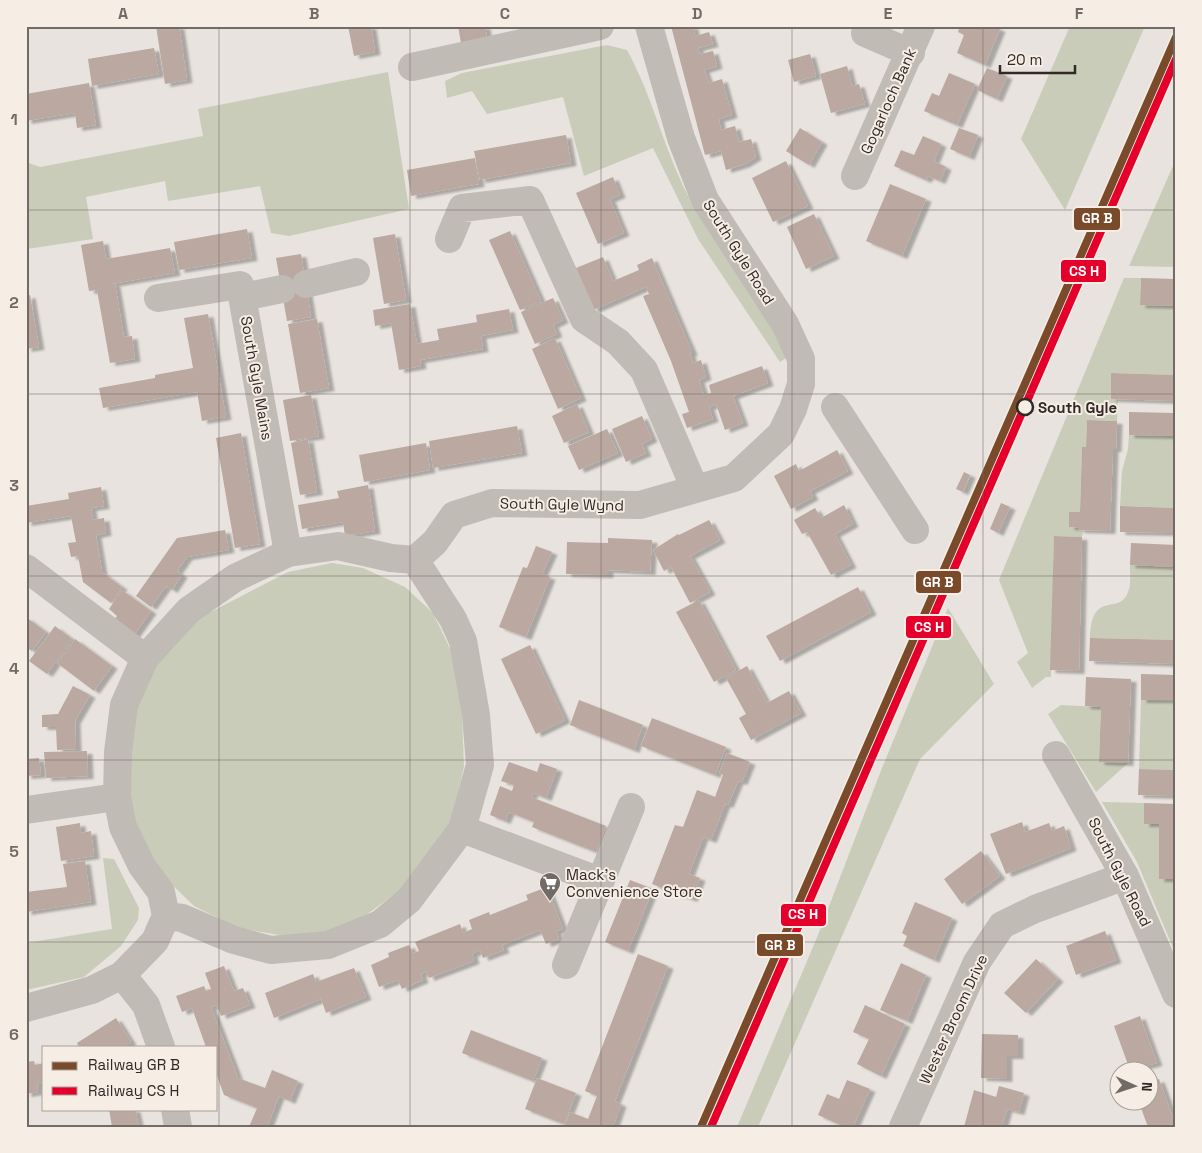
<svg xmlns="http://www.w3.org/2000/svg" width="1202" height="1153" font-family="'Space Grotesk',sans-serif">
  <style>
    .green { fill: #c9ccb9 }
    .building { fill: #baa8a1; filter: url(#shadow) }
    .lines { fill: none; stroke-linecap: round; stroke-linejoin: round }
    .minor { stroke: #c1bbb6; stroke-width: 28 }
    .rail-1-casing { stroke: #f6ede4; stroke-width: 11 }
    .rail-2-casing { stroke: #f6ede4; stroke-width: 11 }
    .rail-1 { stroke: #7a4b2a; stroke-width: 8 }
    .rail-2 { stroke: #e4002b; stroke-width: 8 }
    .grid { fill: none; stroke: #716a66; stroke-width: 1; stroke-opacity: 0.55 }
    .stop-dot { fill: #f6ede4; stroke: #312926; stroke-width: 2.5 }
    .labels { text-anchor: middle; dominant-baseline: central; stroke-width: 4; stroke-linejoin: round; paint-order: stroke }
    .street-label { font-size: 15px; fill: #312926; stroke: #f6ede4 }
    .stop-label { font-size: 15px; font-weight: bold; fill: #312926; stroke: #f6ede4; text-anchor: start }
    .poi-label { font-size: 15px; fill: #312926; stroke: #f6ede4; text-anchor: start }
    .line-badge { stroke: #f6ede4; stroke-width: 2 }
    .badge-label { font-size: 14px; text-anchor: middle; font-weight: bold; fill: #fff }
    .neatline { fill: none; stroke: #716a66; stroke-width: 2 }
    .grid-label { font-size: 16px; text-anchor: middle; font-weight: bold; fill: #716a66 }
  </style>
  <defs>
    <filter id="shadow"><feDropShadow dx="5.5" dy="3" stdDeviation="1" flood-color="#0004"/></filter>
  </defs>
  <rect width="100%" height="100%" fill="#e8e3de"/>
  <path class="green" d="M1070,26H1145L1065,210L1021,139Z
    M607,45L627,50C654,99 665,155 693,205C723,256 763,303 786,358L780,362L698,239L653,148L584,176L563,97L487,114L472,91L447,98L445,81L462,73Z
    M388,72L409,209L289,236L271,233L260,186L168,201L165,181L86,197L93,239L27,249L26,162L40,167L203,136L198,109Z
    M1176,159V267L1129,266Z
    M1124,278H1141L1140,305L1176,306V375L1112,373L1111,399H1118L1117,421L1087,420L1086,447H1082L1080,512H1069V527L1079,528V530L1083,531L1082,537L1054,536L1051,677H1046L1032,688L1017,662L1028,653L999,580Z
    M1129,435L1176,436V508L1120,506L1122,471L1128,449Z
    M332,563L363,568L405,587L433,613L453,655L462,715L464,767L451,821L410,883L366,915L325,934L285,936L238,928L194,906L158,871L134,818L127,776L134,717L154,668L201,617L288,572Z
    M1130,565L1176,567V640L1090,638C1092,586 1121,619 1129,589C1131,582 1130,573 1130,565Z
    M948,608L994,684L920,759L758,1127H737L818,935L882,768Z
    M1141,700L1176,701V770L1139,769Z
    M1061,705L1101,707L1099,761L1128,763L1096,792L1048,714Z
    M1102,802L1144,803V823L1159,824V879H1176V955L1137,862Z
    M103,858L114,859L139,908L138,920L121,946L84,977L26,990V943L112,929Z"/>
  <path class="building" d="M156,26H179L187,80L165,84Z
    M348,26H371L375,52L354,56Z
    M458,26H485L487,38L461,43Z
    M671,26H693L695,36L709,32L713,44L698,48L700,54L713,51L717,66L704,70L709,83L722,79L732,115L719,119L721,130L735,126L739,142L751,139L756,157L745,164L726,170L721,151L705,155Z
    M960,26H993L1000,29L985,65L957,53L964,35L958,32Z
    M154,48L159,74L92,86L88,59Z
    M810,54L816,76L794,82L788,60Z
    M847,66L852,86L859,84L865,104L831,113L820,74Z
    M987,68L1007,76L997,99L977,90Z
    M949,73L975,84L957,125L924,111L932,93L939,96Z
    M89,83L96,125L77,128L75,113L26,121V94Z
    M800,128L822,142L809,165L786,151Z
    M959,128L978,135L969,157L950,149Z
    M566,135L571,163L480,180L474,151Z
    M923,136L941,144L934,161L946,167L940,181L928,176L926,180L894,166L901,150L914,155Z
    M475,158L479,184L411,196L407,170Z
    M786,161L808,206L773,222L752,178Z
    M613,177L620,195L610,199L624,233L598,244L576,193Z
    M890,184L926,199L902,256L866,241Z
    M814,214L834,256L806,269L787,227Z
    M247,229L252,258L179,270L174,242Z
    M510,231L541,301L520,310L489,240Z
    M395,234L406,300L384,304L373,238Z
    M103,241L106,259L170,248L175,273L111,284H115L124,337L132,336L135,359L110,363L97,290L89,291L81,245Z
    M301,254L311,317L287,321L276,258Z
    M603,257L613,281L639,270L637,265L652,258L692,352L690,354L693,363L701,360L706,377L699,380L704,395L711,393L709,385L762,366L768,383L733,396L743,423L725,430L716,404L709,407L713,419L687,428L682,414L689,412L671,361L643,296L649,294L646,287L593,310L576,268Z
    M1141,278L1176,279V306L1140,305Z
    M30,295L39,347L26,349V296Z
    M553,298L563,320L553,325L557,334L535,344L521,312Z
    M410,304L417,344L439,340L437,329L477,322L476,315L509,309L513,330L481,336L483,349L420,360L421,366L399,370L391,323L375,326L373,310Z
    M208,314L226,417L202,421L197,392L103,408L99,388L155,378V375L193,368L184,318Z
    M317,319L329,388L300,393L288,324Z
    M555,338L581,398L558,409L532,349Z
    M1111,373L1176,375V401L1111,399Z
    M311,395L319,436L290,441L283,400Z
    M577,404L589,432L564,443L552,416Z
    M1129,412L1176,413V436L1129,435Z
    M642,416L652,439L642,444L646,453L626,462L612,429Z
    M1087,420L1117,421L1116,449H1113L1110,531L1078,530L1079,528L1069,527V512H1080L1082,447H1086Z
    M517,426L522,453L433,468L429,441Z
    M607,429L618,453L579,470L568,446Z
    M241,433L260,544L235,548L216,438Z
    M308,439L317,492L300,495L291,443Z
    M426,443L430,470L364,482L359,455Z
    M837,450L848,471L810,491L813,497L791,509L774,476L796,464L799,471Z
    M964,472L970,475L963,492L956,489Z
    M368,485L375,531L345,536L343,522L302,529L298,505L339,498L337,491Z
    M101,487L104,506L91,508L93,520L104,518L106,533L96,535L102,572L122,587L111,603L83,582L78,556L71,557L68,543L76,542L71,516L26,523V506L69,499L68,493Z
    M1001,503L1010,507L998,533L990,529Z
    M844,505L853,524L835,534L851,565L831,575L807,532L802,534L794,520L815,508L821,518Z
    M1120,506L1176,508V533L1120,532Z
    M709,520L720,540L690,556L710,592L690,603L671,567L664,571L653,550L678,534L679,535Z
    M225,530L229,550L187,557L177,571L182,575L172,590L166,586L151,607L136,596L177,538Z
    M1054,536L1082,537L1079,671L1050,670Z
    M608,538L652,540L650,572L608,570V575L566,574L567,542L608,543Z
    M1131,543L1176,545V567L1130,565Z
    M536,546L552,552L542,574L550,577L526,637L499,627L523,567L527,568Z
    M858,587L871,612L780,661L766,636Z
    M122,590L151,611L132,638L112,623L117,616L109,609Z
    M699,600L736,670L714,682L676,612Z
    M26,617L46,632L32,651L26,647Z
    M55,626L72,639L47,674L29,661Z
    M1090,638L1176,640V664L1089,661Z
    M75,639L112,666L94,691L57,663Z
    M530,645L565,720L536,734L501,659Z
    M747,666L767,703L789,691L801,713L751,740L739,718L746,714L726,678Z
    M1141,674L1176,675V700H1141Z
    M1086,677L1131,679L1128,763L1099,762L1101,707L1085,706Z
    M73,686L90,695L75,721L76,749L57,750L56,727H42V715L58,714Z
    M579,700L643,725L634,750L570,725Z
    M652,718L726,747L715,775L641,746Z
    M87,751L88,776L46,778L44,752Z
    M727,753L750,762L742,782L738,781L728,805L725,804L711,840L703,837L689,874L700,878L692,899L652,884L675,825L683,827L697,790L715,797L723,775L719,773Z
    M39,758L41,775L26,776V759Z
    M509,762L537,772L540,763L557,769L546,798L533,793L531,797L606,826L596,852L532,827L534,822L509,812L505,821L490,815L500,786L512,791L514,785L501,781Z
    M1139,769L1176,770V796L1138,795Z
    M1144,803L1176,804V879H1159V824H1144Z
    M1022,822L1025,832L1049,823L1052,831L1064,826L1071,848L1006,874L990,834Z
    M80,823L81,833L91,831L94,856L61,861L56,827Z
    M981,851L1000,876L962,904L944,879Z
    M85,861L91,902L26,912V892L67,887L63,864Z
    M630,880L653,889L628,951L605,942Z
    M547,887L563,929L556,931L559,939L546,944L540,930L502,945L504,950L483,958L480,950L472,954L474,961L429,978L426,971L421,974L423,980L402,989L398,980L379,987L371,965L389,957L388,953L409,945L413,953L419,951L415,942L460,924L463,933L472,929L469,920L489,912L490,915L528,900L526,895Z
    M915,902L952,918L934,960L903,946L907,936L902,933Z
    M1105,931L1116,960L1076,975L1066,946Z
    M638,954L668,966L615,1101L621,1104L613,1127H564L570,1112L588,1119L597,1096L585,1091Z
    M1036,959L1058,979L1026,1013L1004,993Z
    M901,963L926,975L907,1021L880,1010Z
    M224,966L234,991L243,988L250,1005L221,1016L217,1005L211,1007L238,1078L265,1088L272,1070L298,1081L290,1101L279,1096L267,1127H249L257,1108L224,1095L216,1073V1047H206L192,1008L182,1012L176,996L204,986L206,991L211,989L205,973Z
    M354,968L366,997L326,1013L321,999L274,1018L265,993L313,974L316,982Z
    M865,1005L905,1024L881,1076L857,1064L869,1039L853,1032Z
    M1140,1016L1157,1063L1130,1070L1114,1026Z
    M116,1018L131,1042L124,1047H79L77,1043Z
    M471,1030L542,1058L533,1081L462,1053Z
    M982,1034L1018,1035V1056H1007V1079L981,1078Z
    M34,1061L35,1065L44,1063V1083L37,1084L38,1092L26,1094V1062Z
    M537,1078L576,1093L564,1124L525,1109Z
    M1159,1079L1175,1123L1163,1127H1148L1138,1100H1150V1082Z
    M847,1080L870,1089L853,1127H845L818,1115L827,1094L839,1099Z
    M999,1086L1024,1093L1019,1112L1007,1109L1002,1127H964L974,1090L996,1097Z
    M109,1109H135L139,1127H112Z"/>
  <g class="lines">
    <path class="minor" d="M865,33L911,53
      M412,67L600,26
      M855,176L921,26
      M449,239L462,208L530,200L584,319L618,342L644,370L695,489
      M306,284L356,272
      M243,297L282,289
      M158,298L240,285L288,553
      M835,407L915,530
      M26,568L145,658
      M1056,755L1125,876L1176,994
      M26,810L117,797
      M462,829L600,881
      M166,916L182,918L234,940L271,950L328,945L380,924L409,900L462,829L480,765L476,715L463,641L453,619L415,560
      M566,965L631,807
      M122,975L146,1005L161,1047
      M26,1008L92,990L122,975L155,941L166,916L161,892L142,866L123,827L117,797L118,752L124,705L145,658L189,610L235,578L288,553L338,546L391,558L415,560L435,542L454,515L492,503L640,505L734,478L781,434L793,409L801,384V359L785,324L705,200L681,138L649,26
      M175,1109L178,1127
      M903,1127L977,962L1002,925L1035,909L1125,876"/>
    <g class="rail-1-casing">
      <path id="rail-1" d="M701,1127L1176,37"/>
    </g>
    <g class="rail-2-casing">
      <path id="rail-2" d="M711,1127L1176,59"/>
    </g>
    <use href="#rail-1" class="rail-1"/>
    <use href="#rail-2" class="rail-2"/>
  </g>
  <path class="grid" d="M219,26V1127M410,26V1127M601,26V1127M792,26V1127M983,26V1127M26,210H1176M26,394H1176M26,576H1176M26,760H1176M26,942H1176"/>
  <defs>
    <g id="supermarket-pin" transform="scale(1.125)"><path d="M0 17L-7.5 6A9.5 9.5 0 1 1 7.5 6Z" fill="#716a66" stroke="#f6ede4"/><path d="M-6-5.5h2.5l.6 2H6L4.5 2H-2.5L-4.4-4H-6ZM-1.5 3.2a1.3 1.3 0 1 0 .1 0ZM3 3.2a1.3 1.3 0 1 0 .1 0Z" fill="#fff"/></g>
  </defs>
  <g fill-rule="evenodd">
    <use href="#supermarket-pin" x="550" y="883"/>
  </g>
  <circle class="stop-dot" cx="1025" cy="407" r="8"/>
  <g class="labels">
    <g class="street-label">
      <text transform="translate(888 101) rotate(-66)">Gogarloch Bank</text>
      <text transform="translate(739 252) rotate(58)">South Gyle Road</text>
      <text transform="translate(257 378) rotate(80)">South Gyle Mains</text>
      <text transform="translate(562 504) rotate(1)">South Gyle Wynd</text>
      <text transform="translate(1120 872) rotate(63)">South Gyle Road</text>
      <text transform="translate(953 1019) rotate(-65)">Wester Broom Drive</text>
    </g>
    <g class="stop-label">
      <text x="1038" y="407">South Gyle</text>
    </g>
    <g class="poi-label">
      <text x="566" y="874">Mack's<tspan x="566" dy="17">Convenience Store</tspan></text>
    </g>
  </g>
  <g class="line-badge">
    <rect x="1073" y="207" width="48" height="24" rx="5" fill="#7a4b2a"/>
    <rect x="1060" y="259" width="47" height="24" rx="5" fill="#e4002b"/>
    <rect x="915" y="570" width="47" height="24" rx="5" fill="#7a4b2a"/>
    <rect x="905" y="615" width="47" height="24" rx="5" fill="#e4002b"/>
    <rect x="780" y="903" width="47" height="24" rx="5" fill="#e4002b"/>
    <rect x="756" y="933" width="48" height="24" rx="5" fill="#7a4b2a"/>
  </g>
  <g class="badge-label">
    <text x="1097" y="223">GR B</text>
    <text x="1084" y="276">CS H</text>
    <text x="938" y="587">GR B</text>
    <text x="929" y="632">CS H</text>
    <text x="803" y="919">CS H</text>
    <text x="780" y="950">GR B</text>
  </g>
  <rect width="1202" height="1153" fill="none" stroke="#f6ede4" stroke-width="55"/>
  <rect x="42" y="1046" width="175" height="65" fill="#f6ede4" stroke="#a79f98"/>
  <rect x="52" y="1062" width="25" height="8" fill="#7a4b2a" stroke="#a79f98"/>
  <text x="88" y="1070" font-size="15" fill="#312926">Railway GR B</text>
  <rect x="52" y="1087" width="25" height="8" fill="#e4002b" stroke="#a79f98"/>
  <text x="88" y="1096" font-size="15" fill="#312926">Railway CS H</text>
  <g transform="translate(1134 1086) rotate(93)"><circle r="24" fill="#f6ede4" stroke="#a79f98"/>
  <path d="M0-4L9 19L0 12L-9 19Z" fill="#716a66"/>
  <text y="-8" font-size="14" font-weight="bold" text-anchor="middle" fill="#312926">N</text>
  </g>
  <path d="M1000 65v8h75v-8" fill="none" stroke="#312926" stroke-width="2.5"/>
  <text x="1007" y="65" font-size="15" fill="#312926" stroke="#f6ede4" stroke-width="4" paint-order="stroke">20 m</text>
  <rect x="28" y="28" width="1146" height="1098" class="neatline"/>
  <g class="grid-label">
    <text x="123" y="19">A</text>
    <text x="314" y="19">B</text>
    <text x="505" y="19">C</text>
    <text x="697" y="19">D</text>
    <text x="888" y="19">E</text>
    <text x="1079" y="19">F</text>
    <text x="14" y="125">1</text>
    <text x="14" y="308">2</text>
    <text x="14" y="491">3</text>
    <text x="14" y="674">4</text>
    <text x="14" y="857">5</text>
    <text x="14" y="1040">6</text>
  </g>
</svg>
